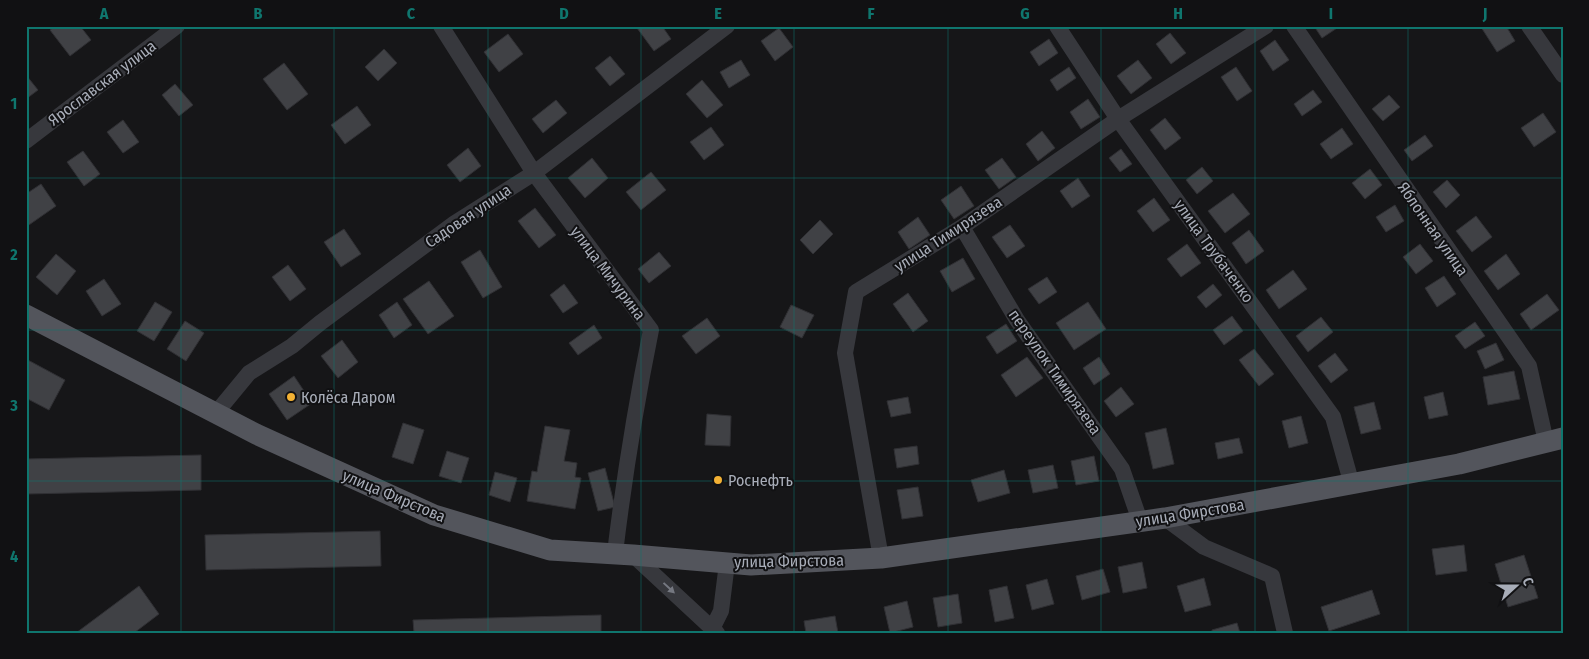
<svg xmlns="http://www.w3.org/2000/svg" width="1589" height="659" font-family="'Fira Sans Condensed',sans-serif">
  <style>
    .building { fill: #404145; stroke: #303034 }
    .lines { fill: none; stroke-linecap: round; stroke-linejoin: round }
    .minor { stroke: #37383d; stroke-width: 16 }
    .major { stroke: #53555c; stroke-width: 21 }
    .oneway { fill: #757881 }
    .grid { fill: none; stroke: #0f766e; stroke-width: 1; stroke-opacity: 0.55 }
    .poi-dot { fill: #f2b134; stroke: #111113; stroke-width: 2 }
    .labels { text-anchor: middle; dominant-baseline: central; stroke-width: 4; stroke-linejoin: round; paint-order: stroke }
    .street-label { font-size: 16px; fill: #a8adb8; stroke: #111113 }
    .poi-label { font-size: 16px; fill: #a8adb8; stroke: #111113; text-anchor: start }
    .neatline { fill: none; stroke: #0f766e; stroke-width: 2 }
    .grid-label { font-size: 16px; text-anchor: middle; font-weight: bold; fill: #0f766e }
  </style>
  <rect width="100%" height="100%" fill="#161618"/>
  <path class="building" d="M55,26H80L91,40L70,56L50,30Z
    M639,26H662L671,39L654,51L637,28Z
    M1314,26H1340L1322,38Z
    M1482,26H1506L1515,41L1497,52L1481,27Z
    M779,28L793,47L775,61L761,41Z
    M1170,33L1186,53L1171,64L1156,44Z
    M508,34L523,54L499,72L484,52Z
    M1049,39L1058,53L1039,66L1030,52Z
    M1275,40L1289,60L1273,71L1260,51Z
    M384,49L397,63L378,81L365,67Z
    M610,56L625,74L610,86L595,68Z
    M741,60L750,75L729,88L720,72Z
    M1138,60L1152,78L1131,94L1117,76Z
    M284,63L308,94L287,110L263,79Z
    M1069,67L1076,78L1057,91L1050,80Z
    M1236,67L1252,91L1237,101L1221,77Z
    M26,75L38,90L26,99Z
    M702,80L723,105L707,118L686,94Z
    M175,84L193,105L179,116L162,95Z
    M1313,90L1322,102L1302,116L1294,104Z
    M1389,95L1400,107L1383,121L1372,109Z
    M1088,99L1100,117L1081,129L1070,112Z
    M556,100L567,113L543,133L532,119Z
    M357,106L371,125L345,144L331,125Z
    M1543,113L1556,132L1534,147L1521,128Z
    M1165,118L1181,138L1165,150L1150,130Z
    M123,120L139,142L123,153L107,132Z
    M711,127L724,145L704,160L690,142Z
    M1342,128L1353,144L1331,159L1320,144Z
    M1042,131L1055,148L1038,161L1026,144Z
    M1425,135L1433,146L1412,161L1404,150Z
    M468,148L481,166L460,182L447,165Z
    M1121,149L1132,164L1120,172L1109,158Z
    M83,151L100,174L84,186L67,162Z
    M592,158L608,178L585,198L568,178Z
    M1002,158L1016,177L999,189L985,170Z
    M1202,167L1213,181L1197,194L1186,180Z
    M1370,169L1382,185L1365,199L1352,183Z
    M651,172L666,190L641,210L626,192Z
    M1078,178L1090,196L1072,208L1060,191Z
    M1447,180L1460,195L1446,208L1433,192Z
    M41,184L56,206L26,227V194Z
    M961,186L974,206L954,219L941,200Z
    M1233,193L1250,214L1225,233L1208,211Z
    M1154,198L1170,220L1153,232L1137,211Z
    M1395,205L1404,221L1386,232L1376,217Z
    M535,208L556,235L539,248L518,221Z
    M1476,216L1492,237L1472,252L1456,231Z
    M918,217L930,235L909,249L898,232Z
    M820,220L833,234L813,254L800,240Z
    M1010,225L1025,246L1007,258L992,237Z
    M344,229L361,254L341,267L324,242Z
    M1249,230L1264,251L1246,264L1232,243Z
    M1187,244L1201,263L1181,277L1167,259Z
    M1420,244L1433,261L1416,274L1403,257Z
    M480,250L502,287L483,298L461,262Z
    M659,252L671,266L649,283L638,269Z
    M56,254L76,271L57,295L36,277Z
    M1506,254L1520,274L1498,290L1484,271Z
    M963,258L975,279L952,292L940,271Z
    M288,265L306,289L290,301L272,277Z
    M1293,270L1307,289L1279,309L1266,290Z
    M1444,276L1456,294L1437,307L1425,288Z
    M1047,277L1057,292L1039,304L1028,289Z
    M104,279L121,304L102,316L86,291Z
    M429,281L454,316L428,334L403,299Z
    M564,284L578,303L563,313L550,295Z
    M1213,284L1222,295L1206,308L1197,297Z
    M908,293L928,321L913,332L893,304Z
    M1547,294L1559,310L1531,330L1520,314Z
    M155,302L172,312L154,341L137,331Z
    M397,302L412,325L394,338L379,315Z
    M1088,302L1106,329L1074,350L1056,323Z
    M791,305L814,315L802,338L780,327Z
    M1232,316L1243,331L1224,345L1213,330Z
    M1321,317L1333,332L1308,352L1296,336Z
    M707,318L720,336L696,354L682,336Z
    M185,321L204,333L186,361L167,349Z
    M1475,322L1485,336L1465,349L1455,336Z
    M1006,324L1017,341L997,354L986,337Z
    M594,325L602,338L578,355L569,343Z
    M342,340L358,362L338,378L321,356Z
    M1496,343L1504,360L1485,369L1477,351Z
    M1254,349L1274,374L1259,386L1239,360Z
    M1335,353L1348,370L1331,383L1318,366Z
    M1027,357L1043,378L1016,397L1001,375Z
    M1099,357L1110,374L1094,385L1083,368Z
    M26,359L65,380L49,410L26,398Z
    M1514,371L1520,399L1488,405L1483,377Z
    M294,376L312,403L287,420L269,394Z
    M1121,387L1134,404L1116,417L1104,401Z
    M1443,392L1448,415L1429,419L1424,397Z
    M908,397L911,413L891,417L887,401Z
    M1374,402L1381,429L1361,434L1354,407Z
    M707,414L731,416L730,446L705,445Z
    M1301,416L1308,443L1289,448L1282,421Z
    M403,423L424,430L413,464L392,457Z
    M545,426L570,430L564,461L577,463L575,477L581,478L575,509L527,501L532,471L537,472Z
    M1166,428L1174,464L1153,469L1145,433Z
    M1239,438L1243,453L1218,459L1215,443Z
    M917,446L919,464L897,468L894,449Z
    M447,451L469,458L461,483L439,476Z
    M201,455V490L26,494V459Z
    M1094,456L1099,481L1076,485L1071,461Z
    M1053,465L1058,488L1033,493L1028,470Z
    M605,468L615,507L598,511L588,473Z
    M1004,470L1010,493L978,502L971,480Z
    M495,472L517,478L510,502L489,495Z
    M918,487L923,516L902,519L897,490Z
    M380,531L381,566L206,570L205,535Z
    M1464,545L1467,571L1436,575L1432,549Z
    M1524,555L1538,598L1508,607L1495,564Z
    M1142,562L1147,588L1123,593L1118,567Z
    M1103,569L1110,592L1082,600L1076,576Z
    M1204,578L1211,605L1185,612L1177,586Z
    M1047,579L1054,604L1032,610L1026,585Z
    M139,586L159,614L134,633H76Z
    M1007,586L1014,618L995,622L989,590Z
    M1372,590L1380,614L1329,631L1321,607Z
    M958,594L962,623L938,627L933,598Z
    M907,601L913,627L890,633L884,607Z
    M601,615V633H414L413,620Z
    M835,616L838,633H806L804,621Z
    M1237,623L1240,633H1212V630Z"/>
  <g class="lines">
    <path class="minor" d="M441,26L534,173L651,330C636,404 624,478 615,553
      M1057,26L1118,119L1333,417L1352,485
      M1294,26L1529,366L1546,442
      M1529,26L1563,75
      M26,141L177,26
      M962,227L1017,320L1122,469L1140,521
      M216,413L249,373L292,346L320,323L455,223L534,173L727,26
      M1165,518L1204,547L1272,576L1285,633
      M633,555L717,633
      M881,558L845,353L856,292L962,227L1118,119L1266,26
      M713,633L712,629L721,611L727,563"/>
    <path class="major" d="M26,315L256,434L434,515L550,550L633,555L751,565L881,558L1165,518L1459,464L1563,438"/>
  </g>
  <defs><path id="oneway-solid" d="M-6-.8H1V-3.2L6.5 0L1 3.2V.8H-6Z" transform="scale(1.25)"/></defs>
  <use class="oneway" href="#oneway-solid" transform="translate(669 588) rotate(43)"/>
  <path class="grid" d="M181,26V633M334,26V633M488,26V633M641,26V633M794,26V633M948,26V633M1101,26V633M1255,26V633M1408,26V633M26,178H1563M26,330H1563M26,481H1563"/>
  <g class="poi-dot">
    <circle cx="291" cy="397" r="5"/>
    <circle cx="718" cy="480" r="5"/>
  </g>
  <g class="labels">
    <g class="street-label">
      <text transform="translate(102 83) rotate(-37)">Ярославская улица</text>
      <text transform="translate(468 216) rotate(-34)">Садовая улица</text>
      <text transform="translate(1433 229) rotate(55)">Яблонная улица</text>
      <text transform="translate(948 234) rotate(-33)">улица Тимирязева</text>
      <text transform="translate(1214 251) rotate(54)">улица Трубаченко</text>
      <text transform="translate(608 273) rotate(53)">улица Мичурина</text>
      <text transform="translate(1055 372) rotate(55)">переулок Тимирязева</text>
      <text transform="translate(394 496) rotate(23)">улица Фирстова</text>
      <text transform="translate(1190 513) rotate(-9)">улица Фирстова</text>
      <text transform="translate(789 561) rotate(-1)">улица Фирстова</text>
    </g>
    <g class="poi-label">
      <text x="301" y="397">Колёса Даром</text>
      <text x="728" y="480">Роснефть</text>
    </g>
  </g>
  <rect width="1589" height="659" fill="none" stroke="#111113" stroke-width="55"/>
  <g transform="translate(1516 586) rotate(69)" stroke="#111113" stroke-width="4" paint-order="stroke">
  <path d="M0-4L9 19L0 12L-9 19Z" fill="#a8adb8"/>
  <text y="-8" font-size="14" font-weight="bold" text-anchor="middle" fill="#a8adb8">С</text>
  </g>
  <rect x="28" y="28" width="1534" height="604" class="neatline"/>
  <g class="grid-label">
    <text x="104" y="19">A</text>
    <text x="258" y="19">B</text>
    <text x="411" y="19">C</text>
    <text x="564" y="19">D</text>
    <text x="718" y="19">E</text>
    <text x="871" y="19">F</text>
    <text x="1025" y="19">G</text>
    <text x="1178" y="19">H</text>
    <text x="1331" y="19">I</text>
    <text x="1485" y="19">J</text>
    <text x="14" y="109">1</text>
    <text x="14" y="260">2</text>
    <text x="14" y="411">3</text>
    <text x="14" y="562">4</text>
  </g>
</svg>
